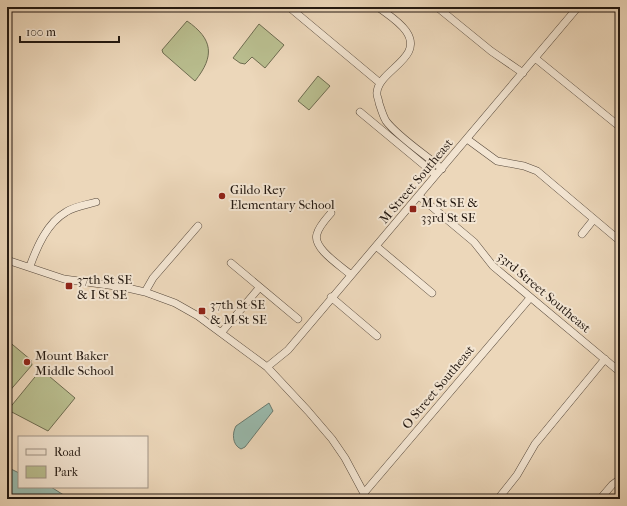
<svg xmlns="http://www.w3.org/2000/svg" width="627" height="506" font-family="'IM FELL French Canon',serif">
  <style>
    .green { fill: #b9be8f; stroke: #6e6c50 }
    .water { fill: #99baad; stroke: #6a7a6f }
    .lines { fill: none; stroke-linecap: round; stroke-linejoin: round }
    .minor-casing { stroke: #56483b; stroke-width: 8 }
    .minor { stroke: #f3e5d2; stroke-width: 7 }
    .poi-dot { fill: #8f2418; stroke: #f3e5d2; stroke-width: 1.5 }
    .labels { text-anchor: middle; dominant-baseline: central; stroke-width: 4; stroke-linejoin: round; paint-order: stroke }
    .street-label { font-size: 13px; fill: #241911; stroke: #f3e5d2 }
    .poi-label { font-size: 13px; fill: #241911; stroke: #f3e5d2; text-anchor: start }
  </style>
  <rect width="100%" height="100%" fill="#ecd7ba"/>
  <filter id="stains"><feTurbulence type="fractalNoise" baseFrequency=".005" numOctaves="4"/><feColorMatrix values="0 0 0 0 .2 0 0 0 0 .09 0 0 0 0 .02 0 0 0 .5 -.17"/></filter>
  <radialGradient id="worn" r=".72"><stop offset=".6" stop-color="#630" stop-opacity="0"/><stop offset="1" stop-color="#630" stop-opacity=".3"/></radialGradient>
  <path class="green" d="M187,21C213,39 215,56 195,81L163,53L162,50Z
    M259,24L284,45L265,68L252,57L245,64L240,63L233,58Z
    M318,76L330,86L309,110L298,101Z
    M7,340L31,360L32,365L7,394Z
    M43,371L75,398L48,431L8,410L39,372Z"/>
  <path class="water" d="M269,403L273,411L245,447L241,449C232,445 232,433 236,426Z
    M7,467L19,473V487H51L70,499H7Z"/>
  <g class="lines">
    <g class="minor-casing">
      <path id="minor" d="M289,7L380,83
        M378,7C387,14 399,21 406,31C425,58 379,70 377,92C376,95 379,100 379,103C381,109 383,116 386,121C398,137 426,155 442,169
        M437,7L491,51L523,73
        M535,58L620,127
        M360,112L436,175
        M467,139L497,161L524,166L537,171L620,241
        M419,196L474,242L493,266L620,372
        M331,213C326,219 319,226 317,234C312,248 341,266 351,275
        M582,234L594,219
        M376,246L432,293
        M7,260L64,279L123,287L145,292L175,303L198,316L267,367L308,411L332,439L345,458L367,499
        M231,263L298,319
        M30,266C37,247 47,223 66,212C75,206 86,205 96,202
        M145,292L153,278L198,226
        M331,297L377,336
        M221,333L259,288
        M267,367L288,350L578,7
        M364,493L530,298
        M498,499L517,475L535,444L605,359
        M600,499L612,485L620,479"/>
    </g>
    <use href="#minor" class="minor"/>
  </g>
  <g class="poi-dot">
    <circle cx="222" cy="196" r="4"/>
    <rect x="409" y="205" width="8" height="8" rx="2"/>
    <rect x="65" y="282" width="8" height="8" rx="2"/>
    <rect x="198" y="307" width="8" height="8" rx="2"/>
    <circle cx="27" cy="362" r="4"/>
  </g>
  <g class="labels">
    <g class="street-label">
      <text transform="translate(416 181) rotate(-50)">M Street Southeast</text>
      <text transform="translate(544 292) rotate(40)">33rd Street Southeast</text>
      <text transform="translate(438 387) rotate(-50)">O Street Southeast</text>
    </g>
    <g class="poi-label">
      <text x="230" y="189">Gildo Rey<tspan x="230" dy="15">Elementary School</tspan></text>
      <text x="421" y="202">M St SE &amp;<tspan x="421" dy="15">33rd St SE</tspan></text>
      <text x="77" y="279">37th St SE<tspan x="77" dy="15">&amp; I St SE</tspan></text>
      <text x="210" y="304">37th St SE<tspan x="210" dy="15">&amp; M St SE</tspan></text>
      <text x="35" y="355">Mount Baker<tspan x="35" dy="15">Middle School</tspan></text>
    </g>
  </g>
  <rect width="627" height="506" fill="none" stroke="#ecd7ba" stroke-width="24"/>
  <rect x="8" y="8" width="611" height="490" fill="none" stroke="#241911" stroke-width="2"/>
  <rect x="12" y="12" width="603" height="482" fill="none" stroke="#241911"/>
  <rect x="18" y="436" width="130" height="52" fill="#f3e5d2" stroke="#a09385"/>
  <rect x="26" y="449" width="20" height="6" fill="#f3e5d2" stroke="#a09385"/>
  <text x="54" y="456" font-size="12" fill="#241911">Road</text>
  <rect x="26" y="466" width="20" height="12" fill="#b9be8f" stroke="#a09385"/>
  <text x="54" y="476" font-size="12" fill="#241911">Park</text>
  <path d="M20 36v6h99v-6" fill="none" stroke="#241911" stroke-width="2"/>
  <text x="26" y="36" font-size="12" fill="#241911" stroke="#f3e5d2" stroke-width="3" paint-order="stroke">100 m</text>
  <rect width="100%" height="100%" filter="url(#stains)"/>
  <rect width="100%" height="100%" fill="url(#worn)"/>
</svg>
